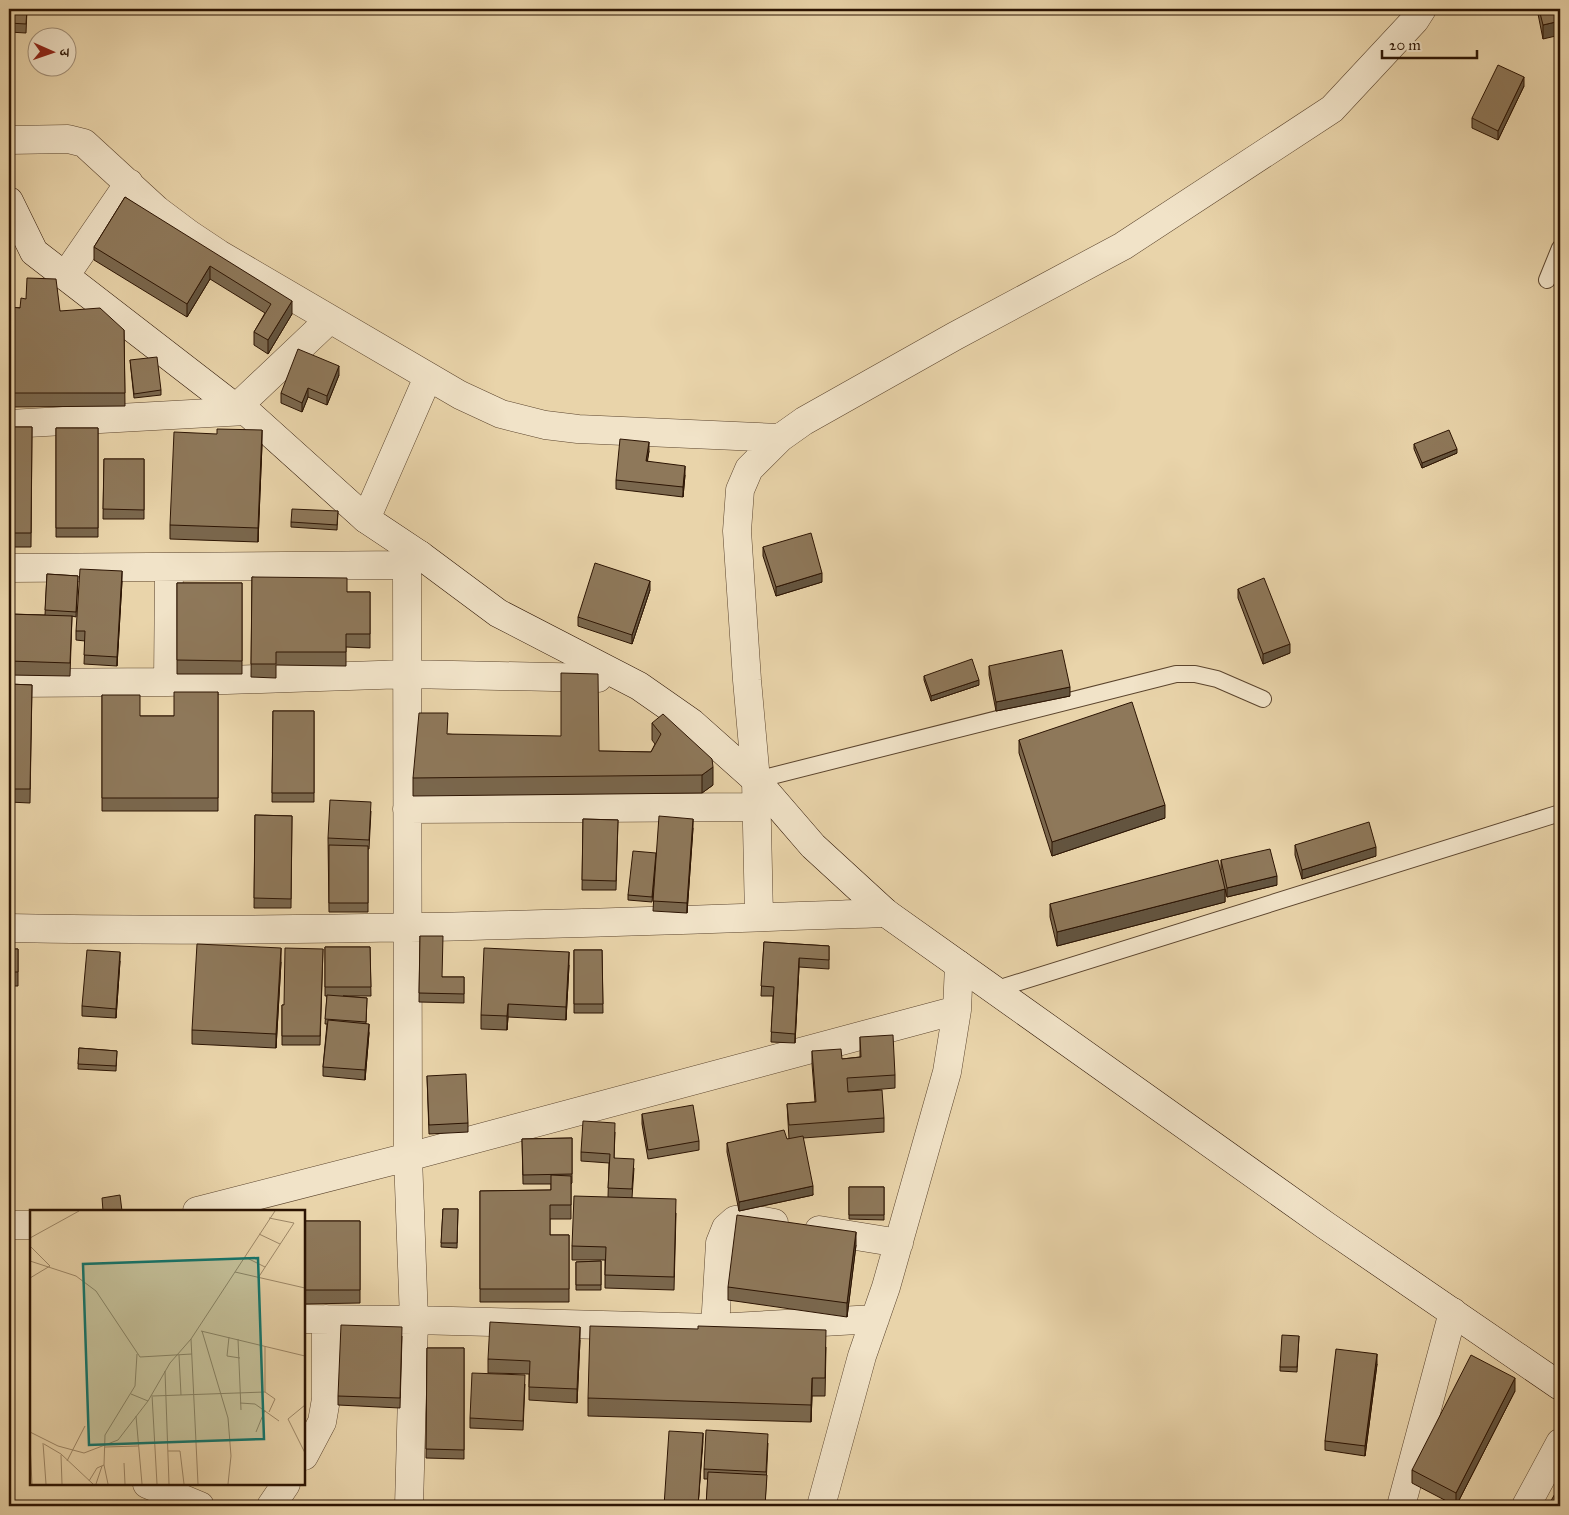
<svg xmlns="http://www.w3.org/2000/svg" width="1569" height="1515" font-family="'IM FELL Great Primer','Noto Serif Devanagari',serif">
  <style>
    .lines { fill: none; stroke-linecap: round; stroke-linejoin: round }
    .service-casing { stroke: #5b442d; stroke-width: 18 }
    .minor-casing { stroke: #5b442d; stroke-width: 29 }
    .secondary-casing { stroke: #2c1403; stroke-width: 29 }
    .service { stroke: #f1e3c8; stroke-width: 16 }
    .minor { stroke: #f1e3c8; stroke-width: 28 }
    .secondary { stroke: #f1e3c8; stroke-width: 28 }
    .wall { fill: #7a674d; stroke: #2c1403 }
    .shaded-wall { fill: #63543f; stroke: #2c1403 }
    .building { fill: #8e785a; stroke: #2c1403 }
    .inset-road { fill: none; stroke: #9d8767; stroke-width: 1 }
    .view { fill: #0f766e; fill-opacity: 0.15; stroke: #0f766e; stroke-width: 2.5 }
    .inset-edge { fill: none; stroke: #2c1403; stroke-width: 2.5 }
  </style>
  <rect width="100%" height="100%" fill="#e9d4aa"/>
  <filter id="stains"><feTurbulence type="fractalNoise" baseFrequency=".004" numOctaves="4"/><feColorMatrix values="0 0 0 0 .2 0 0 0 0 .09 0 0 0 0 .02 0 0 0 .5 -.17"/></filter>
  <radialGradient id="worn" r=".72"><stop offset=".6" stop-color="#630" stop-opacity="0"/><stop offset="1" stop-color="#630" stop-opacity=".3"/></radialGradient>
  <g class="lines">
    <g class="service-casing">
      <path id="service" d="M1547,280L1560,248
        M756,780L1176,674H1195L1217,679L1263,699
        M994,990L1560,813"/>
    </g>
    <g class="minor-casing">
      <path id="minor" d="M9,140L68,139L84,143L157,210L189,234L219,254L460,395L501,414L545,425L578,429L780,438
        M65,276L129,183
        M236,408L330,319
        M9,424L246,411
        M366,519L428,377
        M407,565L408,1157L414,1320L409,1506
        M9,568L407,565L420,555
        M168,682L169,567
        M9,683L168,682L408,674L598,678
        M407,809L756,807
        M759,917L756,780L747,680L737,531L740,490L749,469L780,438L804,421L955,336L1123,246L1332,109L1415,20L1422,9
        M9,928C301,934 594,923 886,913
        M197,1211L408,1157L957,1010
        M9,1225H31
        M819,1230L899,1243
        M304,1319L414,1320L715,1328L875,1319
        M715,1328L720,1243L726,1228L735,1220L747,1218L774,1223
        M304,1456L322,1422L326,1399V1319
        M147,1484L200,1506
        M271,1506L286,1484
        M821,1506L862,1356L886,1287L947,1072L957,1010L959,965
        M1401,1506L1453,1312
        M1526,1506L1560,1443"/>
    </g>
    <g class="secondary-casing">
      <path id="secondary" d="M9,201L34,252L236,408L246,411L366,519L420,555L498,613L639,686L692,723L756,780L813,846L886,913L1325,1225L1560,1386"/>
    </g>
    <use href="#service" class="service"/>
    <use href="#minor" class="minor"/>
    <use href="#secondary" class="secondary"/>
  </g>
  <path class="wall" d="M9,9H27L26,33L9,32Z
    M1537,9H1560L1543,39Z
    M1524,86L1498,140L1472,128V118Z
    M125,197L292,314L268,354L254,345V332L265,313L210,279L187,317L94,260V247Z
    M9,307L60,311L124,330L125,406L9,407Z
    M130,360L161,390V395L134,398Z
    M339,375L327,405L308,397L302,412L281,403V393Z
    M9,427H32L31,547H9Z
    M56,428H98V537H56Z
    M262,444L258,542L170,539V525Z
    M1414,444L1457,453L1422,468L1414,449Z
    M649,451L647,461L685,475L683,497L616,489V480Z
    M104,459H144V519H103Z
    M338,511L337,530L291,527V522Z
    M763,547L822,582L776,596L763,556Z
    M47,574L78,576L76,617L72,616L70,676L9,675V614L45,615Z
    M252,577L347,592H370V648L346,647V666L276,665V678L251,677Z
    M122,581L117,666L84,664L85,641L76,640V631Z
    M177,583H242V674H177Z
    M1238,589L1290,653L1263,664L1238,598Z
    M650,590L632,644L578,626V617Z
    M989,666L1070,696L996,711L989,675Z
    M924,676L979,685L931,701L924,680Z
    M9,684L32,685L30,803L9,802Z
    M218,692V811H102V695L140,716H174Z
    M273,711H314V802H272Z
    M652,723L713,785L702,793L413,796V778L448,734L599,751L651,752L655,744L652,740Z
    M1019,740L1165,818L1052,856L1019,753Z
    M371,811L369,849H368V912H329L328,838Z
    M255,815L292,816L291,908H254Z
    M583,819L618,820L616,890H582Z
    M693,828L687,913L653,911L656,859L652,902L628,900V895L656,853Z
    M1295,845L1376,856L1302,879L1295,855Z
    M1221,860L1277,885L1227,897L1225,889V902L1057,946L1050,917V904L1221,870Z
    M420,936L442,977H464V1003L419,1002Z
    M764,942L829,946V969L799,967L795,1043L771,1042L773,996H761Z
    M325,947H370L371,996H343L367,998L366,1023L369,1033L365,1080L323,1076V1067L327,1024H325L327,996H325Z
    M9,949H18V986H9Z
    M323,949L320,1045H282V1005H284Z
    M574,950H602L603,1013H574Z
    M120,961L116,1018L82,1016V1006Z
    M281,962L276,1048L192,1044V1030Z
    M569,965L566,1020L508,1017L507,1030L481,1029V1015Z
    M860,1037L895,1075V1088L848,1092L884,1118V1132L803,1138L813,1195L739,1211L727,1152V1143L789,1139L787,1104L815,1102L812,1064V1051L842,1059L860,1057Z
    M79,1048L117,1051L116,1071L78,1069Z
    M427,1076L468,1123V1132L429,1134Z
    M642,1114L699,1141V1150L648,1159L642,1124Z
    M615,1132L614,1158L634,1168L632,1198L676,1213L674,1290L605,1288V1260H572V1246L608,1197L609,1163L581,1161V1152Z
    M572,1138V1183L571,1184V1219H550V1235H569V1302H480V1191L551,1190V1184H523L522,1139Z
    M849,1187H884V1220L849,1219Z
    M443,1209H458L457,1248L441,1247Z
    M304,1221H360V1303L304,1304Z
    M856,1245L847,1317L728,1300V1287Z
    M601,1261V1290H576V1262Z
    M402,1336L400,1408L338,1405V1396Z
    M1299,1336L1297,1372L1280,1371V1367Z
    M580,1340L577,1403L529,1400V1374L488,1373V1359Z
    M826,1347L825,1396H812L811,1422L588,1416V1398Z
    M427,1348H464V1459L426,1458Z
    M1377,1364L1365,1456L1325,1450V1441Z
    M525,1384L523,1430L470,1428V1418Z
    M1515,1391L1456,1506L1412,1483V1470Z
    M768,1443L765,1506H706L708,1479H704V1469Z"/>
  <path class="shaded-wall" d="M1560,21V35L1543,39V25Z
    M1524,77V86L1498,140V131Z
    M210,266V279L187,317V304Z
    M292,301V314L268,354V340Z
    M339,366V375L327,405V396Z
    M308,388V397L302,412V403Z
    M262,430V444L258,542V528Z
    M649,442V451L646,471V461Z
    M1457,449V453L1422,468V463Z
    M685,466V475L683,497V487Z
    M122,571V581L117,666V657Z
    M822,573V582L776,596V587Z
    M650,581V590L632,644V635Z
    M1290,644V653L1263,664V654Z
    M979,680V685L931,701V696Z
    M1070,687V696L996,711V702Z
    M713,767V785L702,793V775Z
    M1165,805V818L1052,856V842Z
    M693,819V828L687,913V903Z
    M1376,847V856L1302,879V870Z
    M1277,876V885L1227,897V888Z
    M1225,889V902L1057,946V932Z
    M281,948V962L276,1048V1034Z
    M120,952V961L116,1018V1009Z
    M569,952V965L566,1020V1007Z
    M799,958V967L795,1043V1034Z
    M508,1004V1017L507,1030V1016Z
    M369,1024V1033L365,1080V1070Z
    M813,1186V1195L739,1211V1202Z
    M856,1232V1245L847,1317V1303Z
    M580,1327V1340L577,1403V1389Z
    M1377,1354V1364L1365,1456V1446Z
    M812,1378V1396L811,1422V1405Z
    M1515,1378V1391L1456,1506V1493Z
    M703,1433V1442L698,1506Z"/>
  <path class="building" d="M9,9H27L26,24L9,23Z
    M1539,9H1560V21L1543,25Z
    M1498,65L1524,77L1498,131L1472,118Z
    M125,197L292,301L268,340L254,332L271,304L210,266L187,304L94,247Z
    M27,278L56,279L60,311L100,308L124,330L125,393H9V307L20,308L21,298L26,299Z
    M298,349L339,366L327,396L308,388L302,403L281,393Z
    M157,357L161,390L134,394L130,360Z
    M9,427H32L31,533H9Z
    M56,428H98V528H56Z
    M217,429L262,430L258,528L170,525L174,432L217,434Z
    M1449,430L1457,449L1422,463L1414,444Z
    M620,439L649,442L646,461L685,466L683,487L616,480Z
    M104,459H144V510L103,509Z
    M292,509L338,511L337,525L291,522Z
    M811,533L822,573L776,587L763,547Z
    M595,563L650,581L632,635L578,617Z
    M80,569L122,571L117,657L84,655L85,631H76Z
    M47,574L78,576L76,612L45,610Z
    M252,577L347,578V592H370V634H346V652H276V664H251Z
    M1264,578L1290,644L1263,654L1238,589Z
    M177,583H242V661L177,660Z
    M9,614L72,616L70,663L9,661Z
    M1062,650L1070,687L996,702L989,666Z
    M972,659L979,680L931,696L924,676Z
    M561,673L598,674L599,751L651,752L661,734L652,723L663,714L712,759L713,767L702,775L413,778L419,713H448L447,734L561,736Z
    M9,684L32,685L30,789H9Z
    M174,692H218V798H102V695H140V716H174Z
    M1132,702L1165,805L1052,842L1019,740Z
    M273,711H314V793H272Z
    M330,800L371,802L369,840L328,838Z
    M255,815L292,816L291,899L254,898Z
    M659,816L693,819L687,903L653,901Z
    M583,819L618,820L616,881L582,880Z
    M1369,822L1376,847L1302,870L1295,845Z
    M329,845L368,846V903H329Z
    M1270,849L1277,876L1227,888L1221,860Z
    M633,851L656,853L652,897L628,895Z
    M1218,860L1225,889L1057,932L1050,904Z
    M420,936H443L442,977H464V994L419,993Z
    M764,942L829,946V960L799,958L795,1034L771,1032L774,987L761,986Z
    M197,944L281,948L276,1034L192,1030Z
    M325,947H370L371,987H325Z
    M285,948L323,949L320,1036H282V1005H284Z
    M484,948L569,952L566,1007L508,1004L507,1016L481,1015Z
    M9,949H18V972H9Z
    M87,950L120,952L116,1009L82,1006Z
    M574,950H602L603,1004H574Z
    M327,995L367,998L366,1022L325,1019Z
    M328,1020L369,1024L365,1070L323,1067Z
    M893,1035L895,1075L847,1078L848,1092L882,1090L884,1118L789,1125L787,1104L816,1102L812,1051L841,1049L842,1059L861,1057L860,1037Z
    M79,1048L117,1051L116,1066L78,1064Z
    M466,1074L468,1123L429,1125L427,1076Z
    M693,1105L699,1141L648,1150L642,1114Z
    M583,1121L615,1123L614,1158L634,1159L632,1189L608,1188L610,1154L581,1152Z
    M784,1130L787,1139L803,1136L813,1186L739,1202L727,1143Z
    M572,1138V1174L523,1175L522,1139Z
    M551,1175L571,1176V1205H550V1235H569V1289H480V1191L551,1190Z
    M849,1187H884V1215H849Z
    M120,1195L122,1211H103L102,1198Z
    M574,1196L676,1199L674,1277L605,1275L606,1247L572,1246Z
    M443,1209H458L457,1243H441Z
    M737,1215L856,1232L847,1303L728,1287Z
    M304,1221H360V1290H304Z
    M601,1261V1285H576V1262Z
    M490,1322L580,1327L577,1389L529,1387L530,1361L488,1359Z
    M341,1325L402,1327L400,1398L338,1396Z
    M590,1326L698,1329V1326L826,1330L825,1378H812L811,1405L588,1398Z
    M1282,1335L1299,1336L1297,1367H1280Z
    M427,1348H464V1450L426,1449Z
    M1336,1349L1377,1354L1365,1446L1325,1441Z
    M1471,1355L1515,1378L1456,1493L1412,1470Z
    M472,1373L525,1375L523,1421L470,1418Z
    M706,1430L768,1434L766,1472L704,1469Z
    M669,1431L703,1433L698,1506H664Z
    M708,1472L767,1475L765,1506H706Z
    M1560,1485V1506H1548Z"/>
  <g transform="translate(30 1210)">
    <rect width="275" height="275" fill="#e9d4aa"/>
    <path class="inset-road" d="M229,24L250,34M0,28L49,1M0,36L20,56L0,68M215,47L235,57M0,51L46,66L66,81L110,147L162,144M205,62L275,78M228,68L264,13L239,8M171,121L275,146M172,121L198,208L201,246L198,274M199,127L197,146L210,148M161,129L168,274M208,129L211,200M149,145L151,185M135,161L139,274M235,182L245,189L239,202M101,184L118,191M122,185L127,274M123,186L235,182V136M210,193L225,194L249,211M275,195L258,209L275,243M106,206L112,274M0,222L28,236L54,243L88,230L118,191L140,153L161,129L245,1M226,222L235,200M13,233L16,274M0,234L2,274M14,234L31,244L63,274M75,237L108,236M138,241H150L154,274M31,245L32,274M37,251L55,216M94,253L95,274M59,271L67,258L74,255M66,274L72,256M78,274L74,255L75,225L105,176L107,144"/>
    <path class="view" d="M228,48L234,229L59,235L53,54Z"/>
    <rect width="275" height="275" class="inset-edge"/>
  </g>
  <rect width="1569" height="1515" fill="none" stroke="#e9d4aa" stroke-width="30"/>
  <rect x="10" y="10" width="1549" height="1495" fill="none" stroke="#2c1403" stroke-width="2.5"/>
  <rect x="15" y="15" width="1539" height="1485" fill="none" stroke="#2c1403"/>
  <g transform="translate(52 52) rotate(92)"><circle r="24" fill="#f1e3c8" stroke="#a29079"/>
  <path d="M0-4L9 19L0 12L-9 19Z" fill="#8f2418"/>
  <text y="-8" font-size="14" font-weight="bold" text-anchor="middle" fill="#2c1403">उ</text>
  </g>
  <path d="M1382 50v8h95v-8" fill="none" stroke="#2c1403" stroke-width="2.5"/>
  <text x="1389" y="50" font-size="15" fill="#2c1403" stroke="#f1e3c8" stroke-width="4" paint-order="stroke">20 m</text>
  <rect width="100%" height="100%" filter="url(#stains)"/>
  <rect width="100%" height="100%" fill="url(#worn)"/>
</svg>
